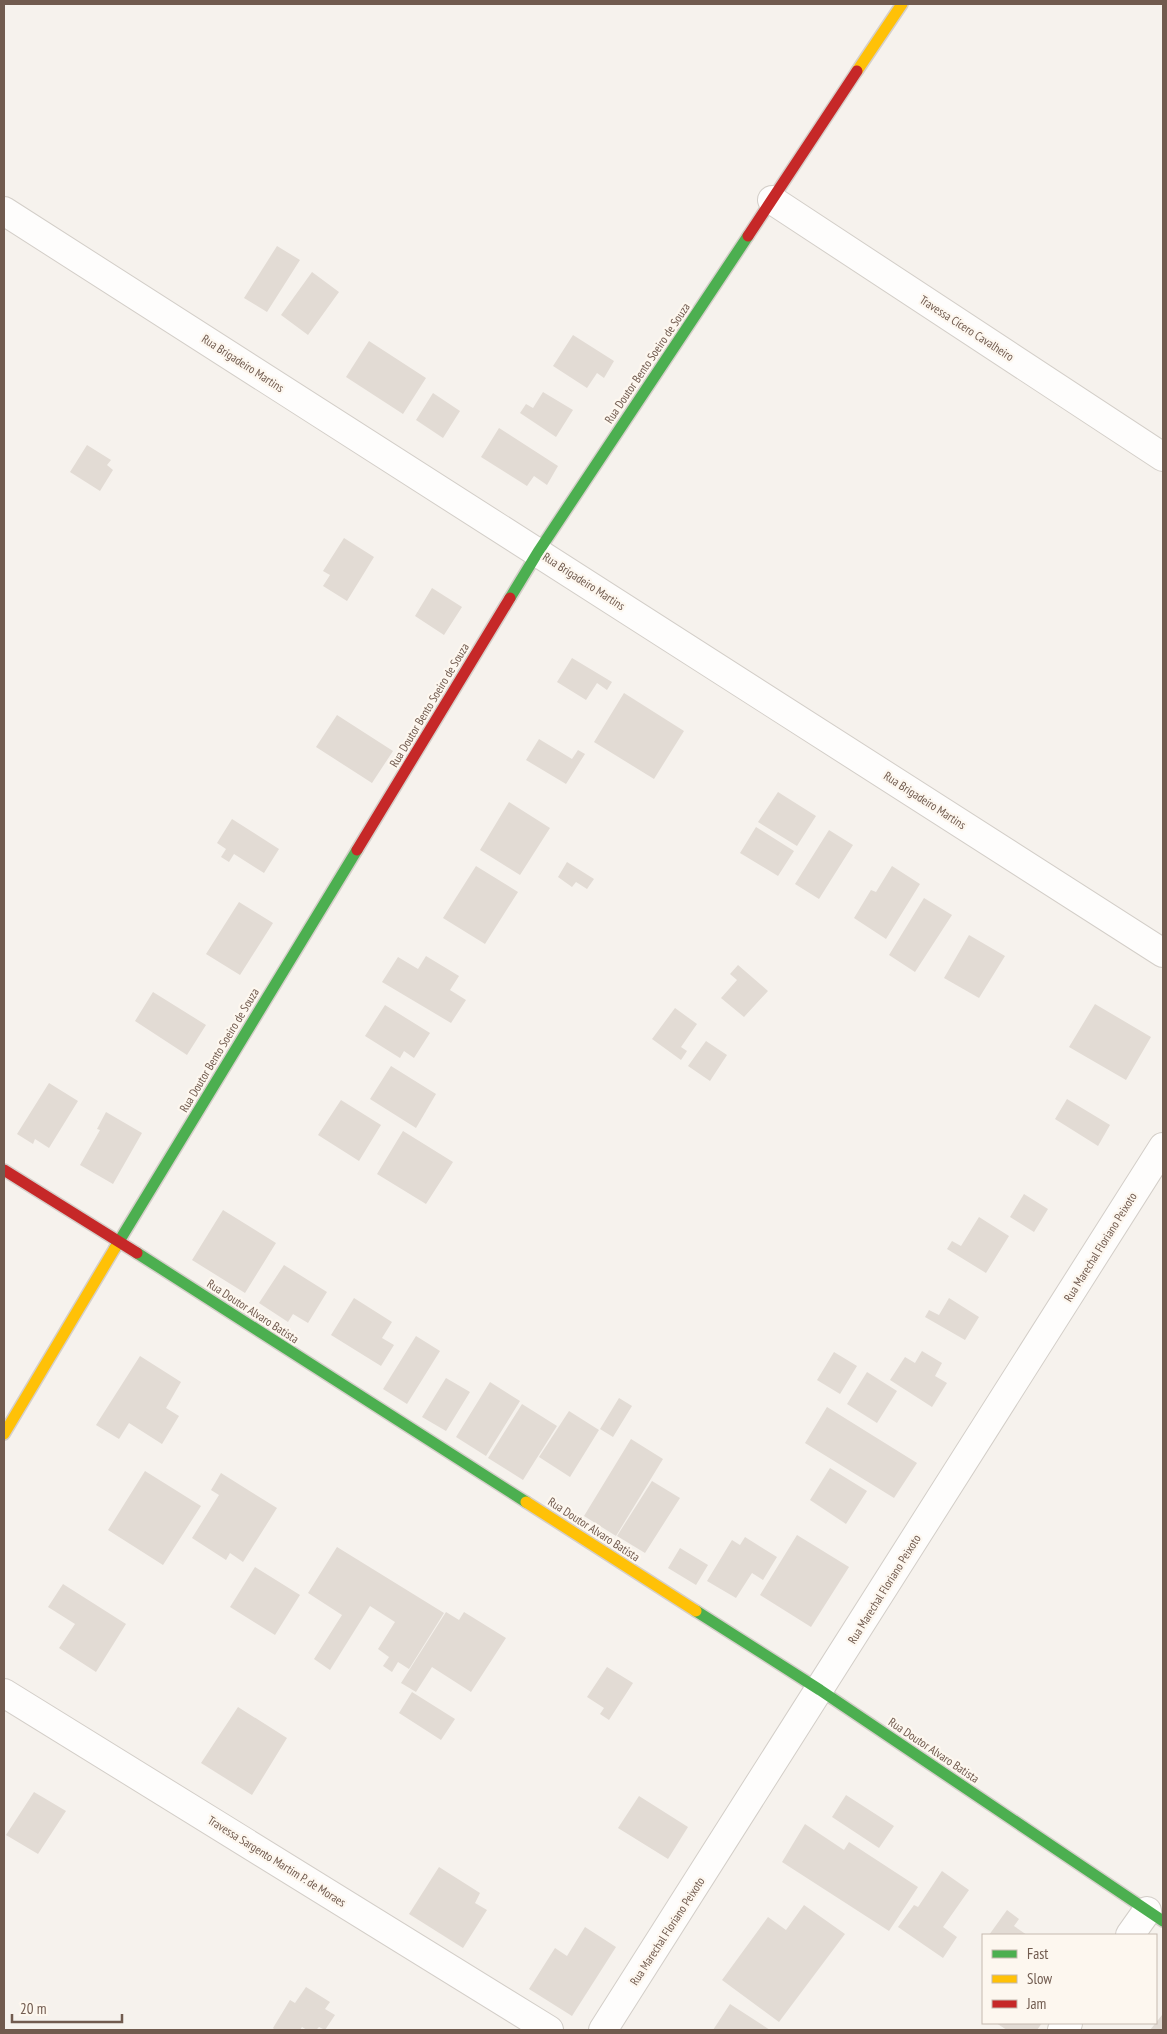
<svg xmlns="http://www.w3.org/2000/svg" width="1167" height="2034" font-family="'PT Sans Narrow',sans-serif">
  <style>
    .building { fill: #e2dbd4 }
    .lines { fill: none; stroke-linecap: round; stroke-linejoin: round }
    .street-casing { stroke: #d3cec8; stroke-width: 30 }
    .fast-casing { stroke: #d5cfca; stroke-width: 14 }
    .slow-casing { stroke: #d5cfca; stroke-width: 14 }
    .jam-casing { stroke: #d5cfca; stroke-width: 14 }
    .street { stroke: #fefdfc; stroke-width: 28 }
    .fast { stroke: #4caf50; stroke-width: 11 }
    .slow { stroke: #ffc107; stroke-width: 11 }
    .jam { stroke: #c62828; stroke-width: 11 }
    .labels { text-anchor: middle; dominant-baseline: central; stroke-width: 4.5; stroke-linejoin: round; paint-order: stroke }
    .street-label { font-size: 12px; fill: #715b4f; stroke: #fdf7ef }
  </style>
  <rect width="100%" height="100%" fill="#f6f2ed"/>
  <path class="building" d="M277,246L300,260L267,312L244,298Z
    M312,272L339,292L308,335L281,315Z
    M573,335L614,361L604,378L597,373L587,388L553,366Z
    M369,341L426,378L403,414L346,377Z
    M543,392L573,410L556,437L520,413L526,404L533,408Z
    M433,393L460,411L443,438L416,420Z
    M499,428L558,466L547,485L534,476L527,486L481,457Z
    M87,445L111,460L107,465L113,470L100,491L70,472Z
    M344,538L374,557L347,601L323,586L330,575L323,571Z
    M432,588L462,607L444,635L415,616Z
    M572,658L612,682L607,690L597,683L586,700L557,682Z
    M624,693L684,731L654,779L594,742Z
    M337,715L393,751L372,783L316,747Z
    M539,739L572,759L578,750L585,754L566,784L526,760Z
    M778,792L816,816L797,846L758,822Z
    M509,802L550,828L520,875L480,850Z
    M232,819L279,849L264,873L234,854L229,862L221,857L226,849L217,843Z
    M756,827L794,851L778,876L740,853Z
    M829,830L853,845L819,899L795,884Z
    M567,862L594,879L587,889L576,882L572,887L558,877Z
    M476,866L518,892L485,944L443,918Z
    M892,866L920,884L886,939L854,918L871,890L876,892Z
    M924,898L952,915L915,972L889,955Z
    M239,902L273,923L240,975L206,954Z
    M969,935L1005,956L979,998L944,978Z
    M426,956L459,976L450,990L466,1000L451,1023L382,982L398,957L418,969Z
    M738,965L768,991L744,1017L721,998L737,980L730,974Z
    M153,992L206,1025L187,1055L135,1021Z
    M1095,1004L1151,1037L1126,1080L1069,1047Z
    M385,1005L430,1033L414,1058L404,1051L400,1058L365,1036Z
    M675,1008L697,1024L681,1047L687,1051L681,1060L652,1039Z
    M706,1041L727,1055L710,1081L688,1066Z
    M391,1066L436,1094L416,1128L370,1099Z
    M49,1083L78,1101L49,1148L35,1139L33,1144L17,1134Z
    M1067,1099L1110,1125L1098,1146L1055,1119Z
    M341,1100L381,1125L359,1161L318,1135Z
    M106,1112L142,1133L113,1184L80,1165L100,1130L97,1129Z
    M403,1131L453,1162L426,1204L377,1174Z
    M1024,1194L1048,1209L1034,1232L1010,1217Z
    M223,1210L276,1243L245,1293L192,1260Z
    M979,1217L1009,1236L986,1273L947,1249L952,1241L961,1246Z
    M284,1265L327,1292L308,1323L293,1314L288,1322L259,1303Z
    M354,1298L392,1322L382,1338L394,1345L381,1366L331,1335Z
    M949,1298L979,1317L965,1340L925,1317L929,1310L939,1315Z
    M416,1336L440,1351L407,1404L383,1389Z
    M922,1351L942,1363L935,1376L947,1383L932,1407L890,1380L905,1357L915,1363Z
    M834,1352L857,1366L840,1394L817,1380Z
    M140,1356L181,1382L166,1408L179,1416L162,1444L129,1423L119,1439L96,1425Z
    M867,1372L897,1391L877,1423L847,1404Z
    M446,1378L470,1392L446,1431L422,1417Z
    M490,1382L520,1401L486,1456L456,1437Z
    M619,1398L632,1406L613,1437L600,1429Z
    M522,1404L557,1426L523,1480L488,1458Z
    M827,1407L917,1463L894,1498L805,1443Z
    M569,1411L599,1430L570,1477L539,1457Z
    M631,1439L663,1459L616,1536L584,1516Z
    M830,1468L867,1491L846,1524L810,1500Z
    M145,1471L201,1506L163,1565L108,1530Z
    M221,1473L277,1508L243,1562L230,1553L226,1560L192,1538L219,1495L211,1490Z
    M652,1481L680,1498L645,1553L617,1536Z
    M797,1535L849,1567L811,1627L760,1595Z
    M745,1537L777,1557L763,1580L752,1573L736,1598L707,1581L732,1540L740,1545Z
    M337,1547L444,1613L409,1669L398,1662L392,1672L383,1666L389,1657L378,1649L395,1622L370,1606L330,1670L314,1659L342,1615L308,1593Z
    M680,1548L708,1565L696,1585L668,1568Z
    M255,1567L300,1595L275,1635L230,1607Z
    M63,1584L126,1624L96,1672L59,1648L75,1624L48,1607Z
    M446,1612L459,1620L464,1612L506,1638L471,1692L432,1667L416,1692L401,1683Z
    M607,1667L633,1683L609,1720L600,1714L604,1708L587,1697Z
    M412,1692L455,1719L441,1740L399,1713Z
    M238,1707L287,1738L252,1795L201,1763Z
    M34,1792L66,1811L38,1854L6,1835Z
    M846,1795L894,1826L879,1848L832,1817Z
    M639,1796L688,1827L668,1859L618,1828Z
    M805,1824L844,1850L849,1842L918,1887L889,1931L782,1862Z
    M439,1867L480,1893L475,1903L487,1910L463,1948L409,1914Z
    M942,1871L969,1890L943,1927L957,1937L943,1958L898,1927L914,1905L918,1907Z
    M804,1905L845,1934L779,2022L722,1980L768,1917L786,1930Z
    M1007,1910L1019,1919L1014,1926L1027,1935H989Z
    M585,1927L616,1947L572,2016L529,1989L555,1948L567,1956Z
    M306,1987L330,2002L325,2009L335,2015L325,2030L319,2027L316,2030H307L302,2027L300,2030H275L273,2028L290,2000L295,2003Z
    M730,2004L770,2030H713Z
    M1162,2015L1163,2016V2030H1150Z
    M996,2023H1042L1037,2030H1007Z"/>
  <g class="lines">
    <g class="street-casing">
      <path id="street" d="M772,200L1163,457
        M4,211L1163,953
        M4,1693L549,2030
        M1130,1935L1147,1911
        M603,2030L1163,1147
        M1062,2030L1068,2023"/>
    </g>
    <g class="fast-casing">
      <path id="fast" d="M510,598L538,552L748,236
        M115,1248L357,850
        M137,1253L526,1502
        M696,1611L820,1690L1163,1921"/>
    </g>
    <g class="slow-casing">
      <path id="slow" d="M857,71L902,4
        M4,1434L115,1248
        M526,1502L696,1611"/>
    </g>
    <g class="jam-casing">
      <path id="jam" d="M748,236L857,71
        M357,850L510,598
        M4,1170L137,1253"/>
    </g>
    <use href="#street" class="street"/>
    <use href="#fast" class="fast"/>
    <use href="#slow" class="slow"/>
    <use href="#jam" class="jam"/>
  </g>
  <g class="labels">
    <g class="street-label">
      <text transform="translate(967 328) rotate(33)">Travessa Cícero Cavalheiro</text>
      <text transform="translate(243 363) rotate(33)">Rua Brigadeiro Martins</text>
      <text transform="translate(647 363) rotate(-56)">Rua Doutor Bento Soeiro de Souza</text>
      <text transform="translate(584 581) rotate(33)">Rua Brigadeiro Martins</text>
      <text transform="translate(429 705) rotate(-59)">Rua Doutor Bento Soeiro de Souza</text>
      <text transform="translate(925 800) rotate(33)">Rua Brigadeiro Martins</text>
      <text transform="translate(219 1050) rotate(-59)">Rua Doutor Bento Soeiro de Souza</text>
      <text transform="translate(1100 1247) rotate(-58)">Rua Marechal Floriano Peixoto</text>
      <text transform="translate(253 1311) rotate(33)">Rua Doutor Alvaro Batista</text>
      <text transform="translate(594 1529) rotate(33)">Rua Doutor Alvaro Batista</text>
      <text transform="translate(884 1589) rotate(-58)">Rua Marechal Floriano Peixoto</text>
      <text transform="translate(934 1750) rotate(34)">Rua Doutor Alvaro Batista</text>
      <text transform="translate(277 1861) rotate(32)">Travessa Sargento Martim P. de Moraes</text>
      <text transform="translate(667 1931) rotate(-57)">Rua Marechal Floriano Peixoto</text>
    </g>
  </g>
  <rect width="1167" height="2034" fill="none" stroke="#715b4f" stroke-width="10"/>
  <rect x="982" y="1934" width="175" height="90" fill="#fdf7ef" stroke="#c5b9af"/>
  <rect x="992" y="1950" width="25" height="8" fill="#4caf50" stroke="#c5b9af"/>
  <text x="1027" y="1959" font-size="15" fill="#715b4f">Fast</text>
  <rect x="992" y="1975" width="25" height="8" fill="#ffc107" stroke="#c5b9af"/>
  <text x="1027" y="1984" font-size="15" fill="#715b4f">Slow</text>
  <rect x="992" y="2000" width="25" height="8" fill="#c62828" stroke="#c5b9af"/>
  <text x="1027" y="2009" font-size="15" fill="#715b4f">Jam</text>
  <path d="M12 2014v8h110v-8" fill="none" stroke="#715b4f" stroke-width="2.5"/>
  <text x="20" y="2014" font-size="15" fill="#715b4f" stroke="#fdf7ef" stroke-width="4" paint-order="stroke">20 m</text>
</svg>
